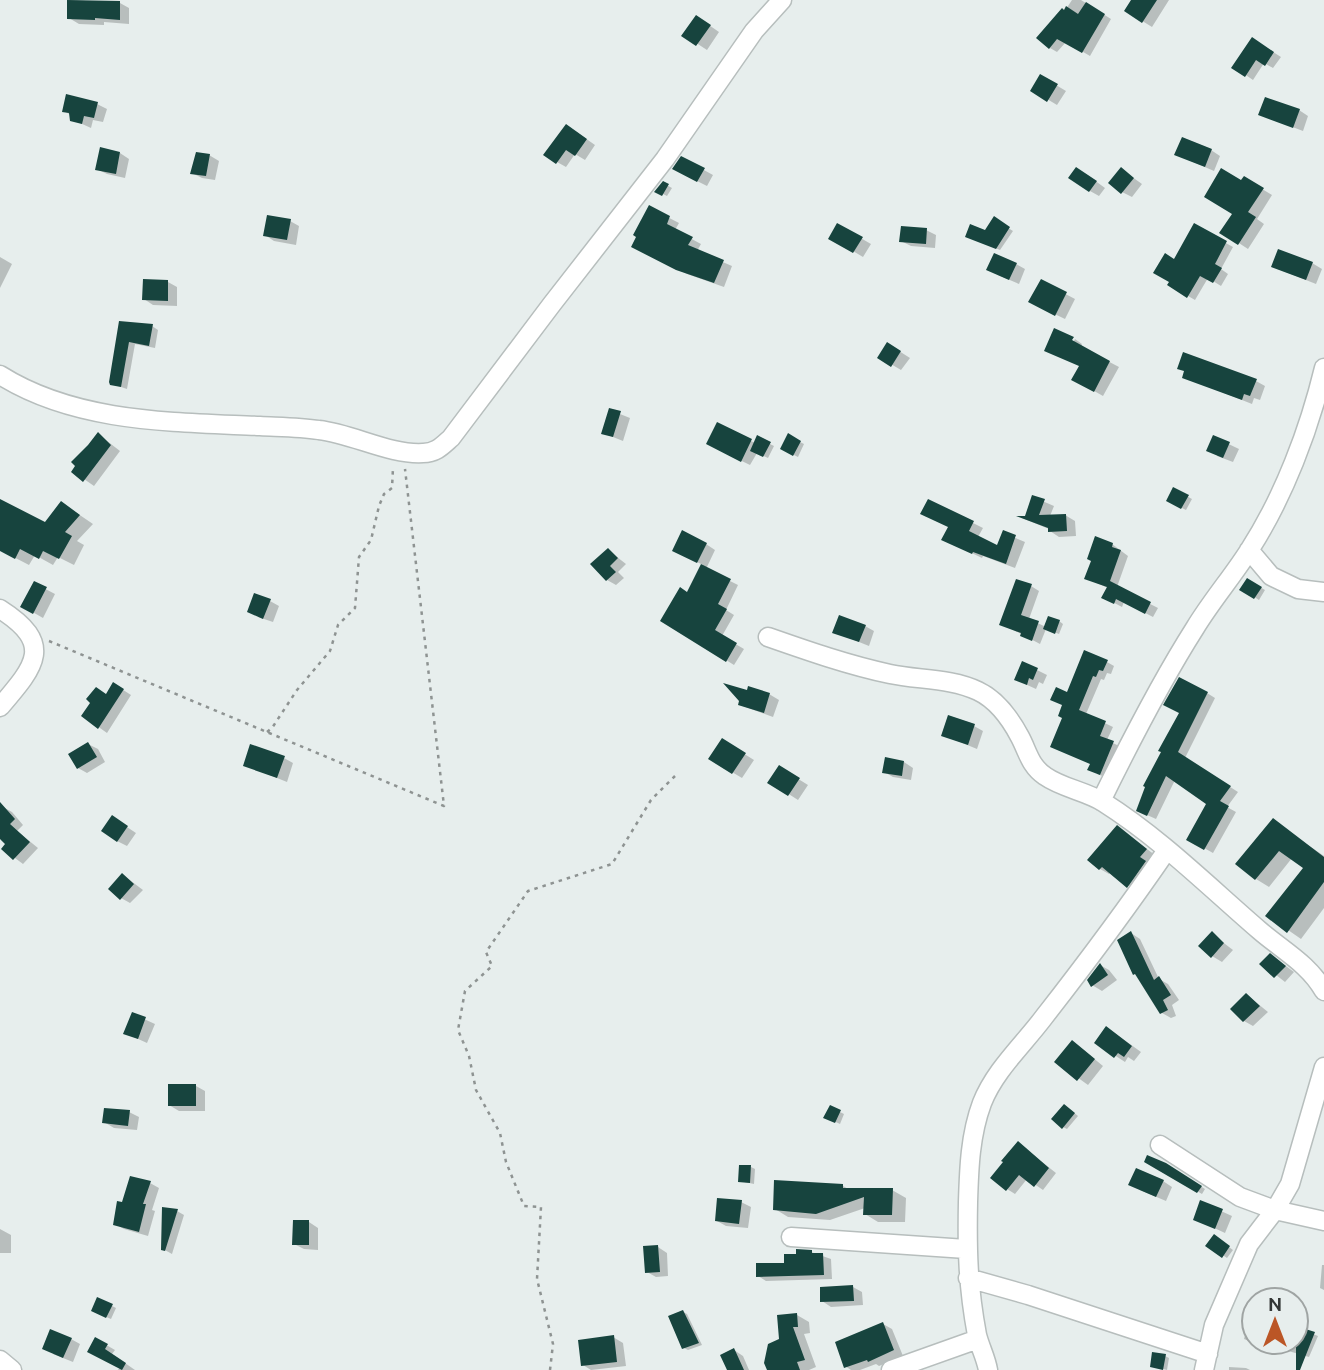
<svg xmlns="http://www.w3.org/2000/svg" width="1324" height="1370" font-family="Ubuntu,sans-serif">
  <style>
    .shadow { fill: #0003 }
    .building { fill: #17443e }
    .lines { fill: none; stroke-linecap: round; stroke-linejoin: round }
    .minor-casing { stroke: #b7bebd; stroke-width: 21 }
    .path { stroke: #8e9392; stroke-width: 2.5; stroke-dasharray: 3.5 5; stroke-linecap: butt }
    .minor { stroke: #fff; stroke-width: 18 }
  </style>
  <rect width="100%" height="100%" fill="#e7eeed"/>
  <path class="shadow" d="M69,0L120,3L129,8V24L104,22V25L79,24L69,18Z
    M1072,0H1081L1111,19L1090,56L1066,42L1057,52L1050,48L1064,12Z
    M1132,0H1169L1152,27L1126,11Z
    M706,23L719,32L707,50L684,35Z
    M1259,43L1281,57L1273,68L1264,63L1253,80L1234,67Z
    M1041,76L1066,91L1057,105L1032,90Z
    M97,104L107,109L103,122L93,120L91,128L71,119V115L64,111Z
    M1299,110L1308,116L1303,131L1261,115Z
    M575,131L595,145L585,160L575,154L566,167L557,162Z
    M101,150L120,153L129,159L125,178L107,174L97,169Z
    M1211,150L1220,156L1214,171L1177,155Z
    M209,155L219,161L215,180L202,178L192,173Z
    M682,158L713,175L707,186L683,174Z
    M1121,169L1142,184L1132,197L1122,192Z
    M1086,174L1105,188L1099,196L1090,191Z
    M1244,178L1272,195L1257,219L1264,224L1248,249L1222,232L1234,213Z
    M663,183L672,188L667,196L657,191Z
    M650,208L679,223L675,230L701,244L697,251L732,266L724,287L687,274L642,251Z
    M994,219L1013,231L1000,250L971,238L985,232Z
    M290,221L299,226L296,245L274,241L265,235Z
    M838,225L871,244L863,257L831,238Z
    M1195,226L1233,247L1221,269L1228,274L1221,286L1208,278L1195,300L1169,285L1175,261Z
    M926,230L936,235L935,248L911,246L901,241Z
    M0,257L12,264L0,288Z
    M1312,263L1322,269L1316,284L1273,267Z
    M1016,264L1025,269L1019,284L998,275Z
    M1041,281L1075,299L1065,319L1040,307Z
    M168,282L177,287V306L153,305L144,299Z
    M121,323L152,326L158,330L155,348L135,344L127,389L112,384Z
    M1075,339L1082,344L1081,347L1119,367L1103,396L1073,379L1080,366L1070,349Z
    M888,344L910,358L901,370L879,357Z
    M1184,377L1256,381L1265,386L1260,400L1254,398L1252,404Z
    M610,410L630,418L623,441L603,433Z
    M718,424L755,443L758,438L774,446L768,458L757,453L750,465L717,449Z
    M98,434L120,451L94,486L74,472Z
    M788,436L804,444L798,457L782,449Z
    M1214,437L1239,449L1233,462L1217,456Z
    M1174,489L1192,499L1186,510L1168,501Z
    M1033,497L1054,506L1050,516L1065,515L1075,521L1076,536L1059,537L1050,531L1049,529L1022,518H1026Z
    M929,501L983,528L978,537L998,547L1004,533L1025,542L1015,568L983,556L982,558L953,544L950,527Z
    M62,503L93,524L77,541L84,545L74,565L58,557L53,565L35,555L29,565L0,550V508L46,524Z
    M706,544L715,550L706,569L738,585L726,610L734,615L722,636L744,649L734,665L662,620L688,594L703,565L683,555Z
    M1112,544L1128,556L1117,587L1158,608L1153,617L1124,602L1122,607L1103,597L1108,588L1086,578L1093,561Z
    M608,550L626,564L618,572L624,578L616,585L607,580Z
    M1248,580L1265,590L1259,600L1242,589Z
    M34,583L55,594L43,618L22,606Z
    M1031,586L1039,591L1029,619L1046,627L1059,621L1063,624L1059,634L1046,629L1040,644L1002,624Z
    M270,601L279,606L273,622L258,617Z
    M865,626L874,631L869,646L834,632Z
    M1107,662L1114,666L1111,674L1107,673L1104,680L1101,679L1086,714L1113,727L1107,740L1121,747L1108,778L1097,774V769L1064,718L1068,694Z
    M1023,663L1047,675L1043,684L1039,682L1036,689L1025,684Z
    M114,684L131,695L107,733L83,716L107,696Z
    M1207,693L1215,698L1185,758L1238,792L1227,807L1236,812L1213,853L1188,839L1209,804L1175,780L1156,819L1147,815L1181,713Z
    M769,694L779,700L773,717L740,705Z
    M974,726L983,731L977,749L943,735Z
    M722,740L754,760L742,778L710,759Z
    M88,744L98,749L105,762L87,773L78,768Z
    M284,758L293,763L287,782L245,765Z
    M904,762L913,768L911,780L893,777L884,772Z
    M779,767L808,785L798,800L770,782Z
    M3,807L12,812L23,825L17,831L38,848L23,864L3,849L8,844L0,828V810Z
    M1273,821L1324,856V908L1301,939L1268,916L1305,868L1292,858L1269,887L1256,879Z
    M121,823L136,833L127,846L117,841Z
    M1117,827L1155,855L1137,891L1111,872L1109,874L1100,869Z
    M123,875L143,890L130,903L121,898Z
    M1131,933L1140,939L1159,979L1168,984L1179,1000L1172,1005L1176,1016L1171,1018L1162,1013Z
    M1212,934L1233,950L1222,962L1212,956Z
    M1279,961L1294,972L1285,982L1262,964Z
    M1100,965L1109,970L1117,980L1102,991L1092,985Z
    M1247,995L1268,1012L1253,1026L1244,1021Z
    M133,1014L155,1024L147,1043L125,1033Z
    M1116,1034L1141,1052L1134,1061L1128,1057L1125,1062L1096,1043Z
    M1081,1048L1103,1066L1088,1085L1056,1062Z
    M196,1086L205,1091V1111H179L169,1105Z
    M830,1107L844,1114L840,1124L825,1117Z
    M1068,1108L1078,1116L1067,1129L1063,1127Z
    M129,1112L139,1117L137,1130L114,1128L104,1122Z
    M1018,1143L1056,1173L1043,1190L1027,1179L1015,1194L1007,1189Z
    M1146,1161L1166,1164L1205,1189L1202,1194Z
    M751,1167L755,1169L754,1184L740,1181Z
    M1163,1181L1172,1187L1166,1201L1140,1190Z
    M150,1183L159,1188L152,1210L155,1211L148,1236L124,1229L115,1224L123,1204Z
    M843,1186L850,1190H892L906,1198L905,1222H878L865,1214V1208L830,1220L788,1217L775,1209Z
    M741,1202L751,1207L748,1228L726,1226L717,1221Z
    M1201,1202L1232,1216L1225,1233L1195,1219Z
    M177,1211L184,1215L172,1254L163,1249Z
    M309,1222L318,1228V1250L304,1249L294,1244Z
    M0,1229L11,1235V1253H0Z
    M1218,1239L1233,1250L1227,1258L1208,1245Z
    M658,1247L667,1253L668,1276L656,1277L647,1272Z
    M811,1252L831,1259L832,1279L766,1281L758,1276Z
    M1322,1265H1324V1290L1320,1288Z
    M853,1287L862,1292L863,1305L831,1307L822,1301Z
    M112,1306L116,1308L111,1319L97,1313Z
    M683,1312L687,1314L702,1345L688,1350L684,1348Z
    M797,1315L809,1322L810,1333L804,1334L816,1367L809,1370H769L781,1341Z
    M883,1324L892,1329L903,1356L879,1366L876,1364L860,1370H851L845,1366Z
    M1296,1327L1318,1336L1309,1357L1285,1350L1288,1342H1296Z
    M1247,1328L1254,1330V1342H1262L1261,1345L1244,1339Z
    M613,1337L623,1343L626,1366L591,1370L583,1365Z
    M71,1339L80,1344L73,1362L53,1354Z
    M96,1339L115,1350L112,1354L135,1370H118L120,1367Z
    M734,1350L743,1356L749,1370H729Z
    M1165,1356L1169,1358L1167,1370L1152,1366Z
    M1229,1367L1246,1368L1250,1370H1229Z"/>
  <path class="building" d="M67,0L120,1V20L95,18V20L67,19Z
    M1131,0H1157L1142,23L1124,11Z
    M1086,2L1105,14L1082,53L1057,39L1049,49L1036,38L1062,8L1064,10L1066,6L1078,14Z
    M696,15L711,25L696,46L681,36Z
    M1252,37L1274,52L1265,66L1256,60L1245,77L1231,68Z
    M1040,74L1058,84L1047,102L1030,91Z
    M66,94L98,102L94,118L84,116L82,124L70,121L69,113L62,112Z
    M1265,97L1300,109L1293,128L1258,115Z
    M566,124L587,139L575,156L566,150L556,164L543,155Z
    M1182,137L1212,149L1205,167L1174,155Z
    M100,147L120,152L116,174L95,170Z
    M196,152L210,154L206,176L190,174Z
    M681,156L705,168L697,182L672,169Z
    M1076,167L1097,181L1089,192L1068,178Z
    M1121,167L1134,178L1121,194L1108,183Z
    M1221,168L1241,180L1244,176L1264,188L1248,212L1256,217L1238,245L1219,233L1232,214L1204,197Z
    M663,181L669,184L662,196L654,192Z
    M649,205L670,216L667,224L693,237L688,245L724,260L714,283L676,270L631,247L636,237L633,235Z
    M267,215L291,219L287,240L263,236Z
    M994,216L1010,227L996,249L965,237L970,224L985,230Z
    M837,223L863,237L853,253L828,239Z
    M1194,223L1227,241L1215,264L1222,268L1213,283L1200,276L1187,298L1167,285L1169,282L1153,273L1165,253L1174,259Z
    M901,226L927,228L926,244L899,242Z
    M1278,249L1313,262L1306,280L1271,267Z
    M994,253L1017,263L1009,280L986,270Z
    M143,279L168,280V301L142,300Z
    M1041,279L1067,292L1055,316L1028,302Z
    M119,321L153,324L149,346L129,342L121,387L110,385L109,382Z
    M1054,328L1074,337L1072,340L1110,361L1094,392L1071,380L1079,366L1044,351Z
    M887,342L901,351L891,367L877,358Z
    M1183,352L1257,379L1250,396L1244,394L1242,400L1182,378L1184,371L1177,369Z
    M609,408L621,411L613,437L601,434Z
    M717,422L752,439L741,462L706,444Z
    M98,432L111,445L83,482L71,472L75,466L71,462L88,445Z
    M788,433L801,441L793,456L780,449Z
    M757,435L771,442L763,457L750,451Z
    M1213,435L1230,442L1223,458L1206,451Z
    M1173,487L1189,495L1181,509L1166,501Z
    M1032,495L1045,499L1039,515L1066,514L1067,531L1048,532V528L1016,516H1025Z
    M0,499L45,522L61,501L80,515L65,532L72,536L59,559L43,551L39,559L20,549L15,559L0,551Z
    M928,499L974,521L969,531L997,545L1003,530L1016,535L1006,564L973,552L972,554L941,540L948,527L920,514Z
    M682,530L707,543L697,563L672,551Z
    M1095,536L1113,543L1112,547L1121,550L1110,581L1151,602L1145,614L1116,599L1114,604L1101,598L1107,587L1084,579L1091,561L1087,559Z
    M608,548L618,558L610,566L616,572L606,581L590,564Z
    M701,564L731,579L718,604L727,609L715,630L737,643L726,662L660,621L680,587L687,592Z
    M1247,578L1262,587L1254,599L1239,590Z
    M1016,579L1032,584L1021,615L1039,621L1032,641L1020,636L1021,633L999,625Z
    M34,581L47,587L33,614L20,607Z
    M254,593L271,599L263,619L247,612Z
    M839,615L866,625L859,642L832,633Z
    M1048,616L1060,620L1055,634L1043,629Z
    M1084,650L1108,660L1103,671L1099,670L1096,677L1093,676L1079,710L1106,721L1100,736L1114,741L1100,775L1087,770L1090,764L1050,747L1062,718L1058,716L1062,705L1050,700L1056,687L1067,692Z
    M1022,661L1038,668L1033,680L1029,678L1027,685L1014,680Z
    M1179,677L1208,692L1178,752L1231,786L1220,801L1229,806L1204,850L1186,840L1206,804L1166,776L1147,816L1136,811L1145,787L1143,786L1161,752L1158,751L1179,713L1163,705Z
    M113,682L124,689L98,729L81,716L90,703L86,699L96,687L106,694Z
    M723,683L747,690L748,686L770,693L764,713L738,705L739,701Z
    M948,715L975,724L968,745L941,736Z
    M722,738L746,753L732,774L708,759Z
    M88,742L97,757L77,769L68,754Z
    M250,744L285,756L277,778L243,766Z
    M885,757L904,761L902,776L882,773Z
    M779,765L800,778L788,796L767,783Z
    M0,802L15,819L10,824L30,842L13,860L1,849L5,844L0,839Z
    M112,815L128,826L117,842L101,831Z
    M1273,818L1324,857V882L1287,933L1265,916L1303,868L1279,851L1255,880L1235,864Z
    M1117,825L1147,849L1140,857L1146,861L1127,888L1102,867L1099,870L1087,860Z
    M122,873L134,884L120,900L108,889Z
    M1131,931L1154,980L1159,976L1171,995L1163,1000L1168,1010L1160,1014L1135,974L1133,975L1117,940Z
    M1212,931L1224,943L1211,958L1198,946Z
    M1270,953L1286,966L1274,978L1259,964Z
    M1100,963L1108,975L1091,987L1087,980Z
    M1246,993L1260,1006L1243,1022L1230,1009Z
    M132,1012L146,1017L138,1039L123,1034Z
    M1106,1026L1132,1046L1124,1057L1118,1053L1114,1058L1094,1043Z
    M1072,1040L1095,1059L1077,1081L1054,1062Z
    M168,1084H196V1106H168Z
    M1064,1104L1075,1113L1062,1129L1051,1119Z
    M830,1105L841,1110L835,1123L823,1118Z
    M104,1108L130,1110L128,1126L102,1123Z
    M1018,1141L1049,1168L1034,1187L1019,1175L1006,1191L990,1178L1003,1162L1001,1161Z
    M1147,1155L1166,1163L1202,1186L1197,1193L1144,1162Z
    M739,1165H751L750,1183L738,1182Z
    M1136,1168L1164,1180L1156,1197L1128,1185Z
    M130,1176L151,1181L143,1204H146L139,1232L113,1225L117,1201L122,1202Z
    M774,1180L843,1184V1188H893L892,1215H863L864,1197L816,1214L773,1210Z
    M717,1198L742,1200L739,1224L715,1221Z
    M1200,1200L1223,1209L1215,1229L1193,1220Z
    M162,1207L178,1209L165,1251L161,1250Z
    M293,1220H309V1245H292Z
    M1214,1234L1230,1246L1222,1258L1205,1246Z
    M658,1245L660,1272L645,1273L643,1246Z
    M796,1249L812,1250V1253H823L824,1275L756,1277V1263H784V1254H796Z
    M853,1285L854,1301L820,1302V1287Z
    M97,1297L113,1304L106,1318L91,1311Z
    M683,1310L699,1343L682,1349L668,1316Z
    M797,1313L798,1327H793L805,1360L797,1362L800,1370H767L764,1363L768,1344L779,1339L777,1315Z
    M883,1322L894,1350L868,1362L867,1360L844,1368L835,1342Z
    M1296,1326L1315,1332L1300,1370H1296Z
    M50,1329L72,1338L63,1358L42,1349Z
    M614,1335L617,1362L581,1366L578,1340Z
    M95,1337L108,1344L105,1349L126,1363L122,1370L87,1352Z
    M734,1348L744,1370H727L720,1355Z
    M1152,1352L1166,1354L1163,1370L1150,1367Z"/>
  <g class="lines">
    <g class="minor-casing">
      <path id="minor" d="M0,375C76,423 173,422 260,426C279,427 300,427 319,430C353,434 390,455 423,453C436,453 442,446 451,438L552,304L665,159L754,31L782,0
        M1249,550L1271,576L1298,589L1324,592
        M0,609C55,644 35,666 0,707
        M768,637C808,651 848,665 890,674C918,680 951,678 978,691C997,700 1010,718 1020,737C1028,752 1030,766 1045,776C1062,788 1085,791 1103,802C1160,838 1208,886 1259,930C1282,950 1309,964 1324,991
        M1101,801C1130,742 1160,683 1195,628C1212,600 1233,576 1250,549C1284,496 1309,430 1324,368
        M1160,1145L1240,1197L1275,1210L1324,1221
        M791,1237L966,1249
        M968,1278L1028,1295L1208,1354
        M0,1360L12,1370
        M891,1370L978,1339
        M988,1370C986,1358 980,1347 977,1335C968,1287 967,1251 968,1202C969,1169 970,1135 982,1103C995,1070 1023,1045 1044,1017C1087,962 1128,907 1167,850
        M1204,1370L1214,1325L1249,1244L1275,1210L1290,1184L1324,1067"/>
    </g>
    <path class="path" d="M49,641L444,806L405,469
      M267,732L272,728L297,690L330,651L338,625L355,608L359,557L371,540L379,506L384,494L392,488L393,468
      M550,1370L553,1344L537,1279L541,1207L524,1206L506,1162L500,1133L476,1090L469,1056L458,1030L465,991L492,966L486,952L528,891L612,864L651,800L675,776"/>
    <use href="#minor" class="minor"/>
  </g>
  <g transform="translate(1275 1321)"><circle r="33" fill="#e7eeed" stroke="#9fa4a3" stroke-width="2"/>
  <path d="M0-5L12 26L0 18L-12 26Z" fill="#bb5626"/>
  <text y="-10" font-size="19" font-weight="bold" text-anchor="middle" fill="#333635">N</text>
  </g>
</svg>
